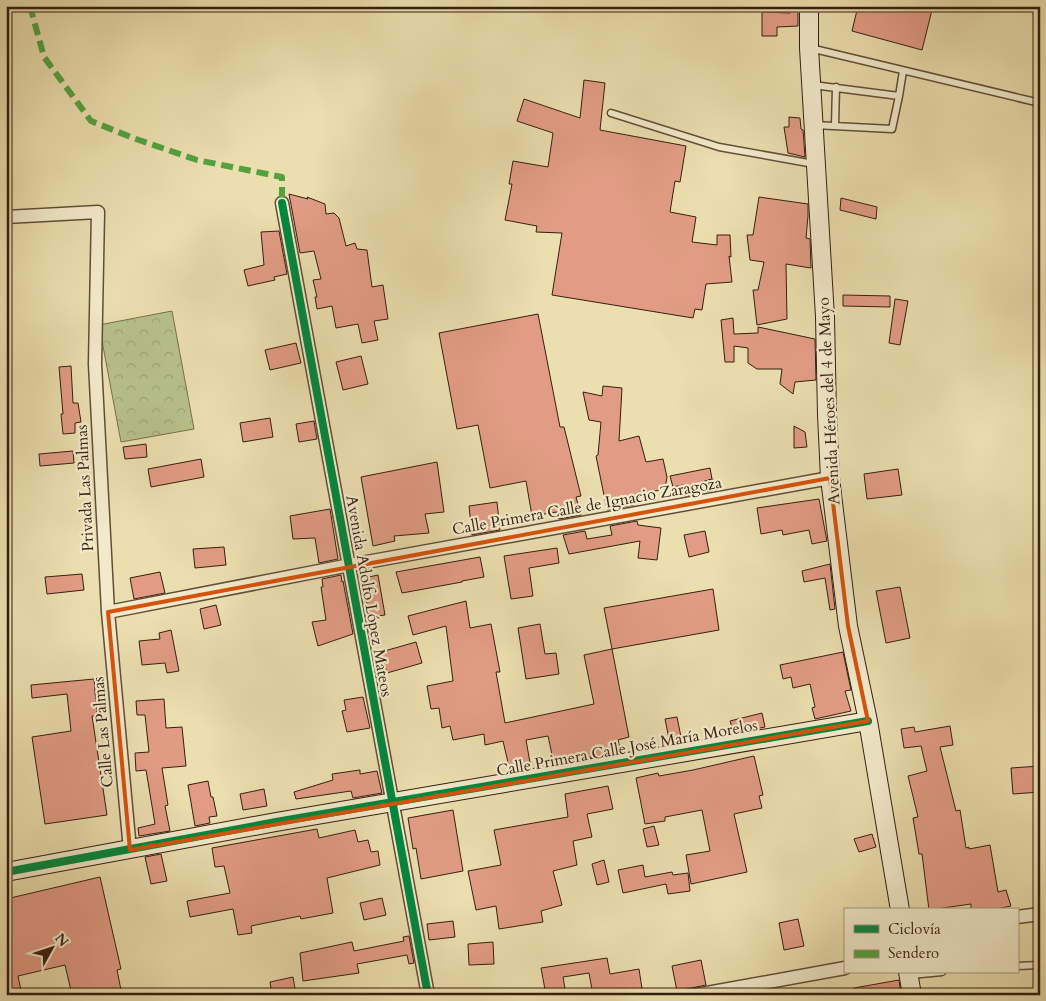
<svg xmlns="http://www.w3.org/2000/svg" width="1046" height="1001" font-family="Cardo,serif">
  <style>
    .forest { fill: url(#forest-crowns); stroke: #76704e }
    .building { fill: #e29c85; stroke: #341e11 }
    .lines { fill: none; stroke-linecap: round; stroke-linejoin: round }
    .lane-casing { stroke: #624e38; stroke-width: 9 }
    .street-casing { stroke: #624e38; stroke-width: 15 }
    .secondary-casing { stroke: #341e11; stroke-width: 20 }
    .lane { stroke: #f2eacb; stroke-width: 6 }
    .street { stroke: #f2eacb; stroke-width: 12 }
    .secondary { stroke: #f2eacb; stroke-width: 18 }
    .quiet { stroke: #53a23f; stroke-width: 6; stroke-dasharray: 12 6; stroke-linecap: butt }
    .cycleway-casing { stroke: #f2eacb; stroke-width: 11 }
    .cycleway { stroke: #00873e; stroke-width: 8 }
    .marked { fill: none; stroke: #d6530c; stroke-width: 4; stroke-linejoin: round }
    .labels { text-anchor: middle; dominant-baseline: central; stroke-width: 4.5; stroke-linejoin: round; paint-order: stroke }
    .street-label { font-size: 16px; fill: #341e11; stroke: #f2eacb }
  </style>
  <defs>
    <pattern id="forest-crowns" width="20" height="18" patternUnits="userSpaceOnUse" patternTransform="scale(1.25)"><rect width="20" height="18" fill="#b7c18b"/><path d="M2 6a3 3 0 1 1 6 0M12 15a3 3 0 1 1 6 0" fill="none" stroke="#9ea577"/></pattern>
  </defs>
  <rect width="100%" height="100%" fill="#ebdeaf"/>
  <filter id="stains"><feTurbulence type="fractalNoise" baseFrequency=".004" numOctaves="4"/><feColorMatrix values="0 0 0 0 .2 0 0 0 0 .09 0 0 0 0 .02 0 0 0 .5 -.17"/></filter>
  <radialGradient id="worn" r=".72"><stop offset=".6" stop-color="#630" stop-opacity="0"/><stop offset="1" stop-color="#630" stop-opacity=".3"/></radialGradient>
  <path class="forest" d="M172,311L194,429L121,442L99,325Z"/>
  <path class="building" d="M790,6H798V26L777,27V36H762V12L790,13Z
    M858,6H933L922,50L852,31Z
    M584,80L605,83L600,130L686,146L680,182L675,181L670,212L696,217L692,242L717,245V235H730L731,257L729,256L732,282L706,284L702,310L695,309L693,318L552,295L562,233L536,232L537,226L505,220L512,184H509L513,161L548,167L553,133L517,121L524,99L580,118Z
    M789,117L800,118L801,129L803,130L805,157L788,153L784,127H789Z
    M289,194L308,199L307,197L325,204L326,214L334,213L339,218L346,246L355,243L357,249L367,250L372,287L383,285L388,319L374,321L378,340L362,343L358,324L336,328L332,306L317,309L315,297H317L313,280L321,279L314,251L300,253Z
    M759,197L808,204V216L806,238L810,239L811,268L786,264L787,319L757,325L753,290H758L764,262L750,260L747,235H753Z
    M841,198L877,207L876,219L840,210Z
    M279,231L287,274L274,277L275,280L248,286L244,270L264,265L261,232Z
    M843,295L890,296V307L843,306Z
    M895,299L908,301L900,345L889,343Z
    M538,314L560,427H564L581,496L576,497L581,515L559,519L557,512L532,516L526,481L490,488L478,425L457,429L439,333Z
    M733,318L734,334L758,333V327L815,339L816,380L795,382L793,394L780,384L782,369H757L748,363V348L734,346V362H725L721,320Z
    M296,343L301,363L270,370L265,350Z
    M361,356L368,384L343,390L336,362Z
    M71,366L73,403H78L81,422L75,423V433L63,434L61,414H63L59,367Z
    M603,386L622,388L619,441L639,436L646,462L663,459L667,477L665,489L632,496L634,505L607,510L596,456L598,455L601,422L589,420L583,392L602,396Z
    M270,418L273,437L243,442L240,423Z
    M314,421L317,439L299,442L296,424Z
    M794,426L805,432L807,447L794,448Z
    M146,444L147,457L125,459L123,447Z
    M73,451L74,463L40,466L39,454Z
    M201,459L204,477L151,487L148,469Z
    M437,462L444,512L425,514L429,533L394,536L395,541L373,546L361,477Z
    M710,468L712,479L702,482L713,479L716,490L685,496L683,485L673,487L670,476Z
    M898,469L902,495L867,499L864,474Z
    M819,499L827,541L812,544L809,530L783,535L782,530L761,534L757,508Z
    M497,502L500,530L472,535L469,506Z
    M330,509L338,559L319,563L315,538L293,539L290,516Z
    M637,521L638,525L661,528L657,560L638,558L640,541L569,554L563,535L585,531L587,539L612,535L610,526Z
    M705,531L709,552L689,557L684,535Z
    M224,547L226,565L195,568L193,549Z
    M557,548L559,563L529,568L533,596L511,599L504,556Z
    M480,557L484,577L462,581V582L402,593L396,572Z
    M830,564L835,609L830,610L825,578L804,582L802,571Z
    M160,572L165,593L134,599L130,578Z
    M82,574L84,590L47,594L45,577Z
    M341,575L342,582L343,581L353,634L318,646L312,622L326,620L321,587H323L322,579Z
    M378,575L385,615L371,617L365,597H363L360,579Z
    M900,587L910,638L886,643L876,591Z
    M713,589L719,630L612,649L604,608Z
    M466,601L470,628L491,624L500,672H496L505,723L594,704L584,655L612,649L629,737L618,740L621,752L554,764L548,736L526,740L531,768L510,771L503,741L485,745L484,734L453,740L450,726L442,728L439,708L431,709L427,686L453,681L446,626L413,635L408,616Z
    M216,605L221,625L204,629L200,609Z
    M540,624L545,654L556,653L559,674L526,679L518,628Z
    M171,630L179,671L167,673L165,663L142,665L139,641L160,639L159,633Z
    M416,642L422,663L387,673L381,652Z
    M843,652L851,690L845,691L851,711L815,719L812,708L815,707L810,684L793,688L791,677L783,679L780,665Z
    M94,679L97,716H92L107,815L45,824L32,737L71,731L67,694L32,698L31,685Z
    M363,697L370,728L347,732L342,711L346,710L344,700Z
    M164,699L166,728L182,727L186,766L162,768L168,805L165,806L170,831L139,836L138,828L155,824L146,770L136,771L135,753L149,752L145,715H137L136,701Z
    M762,713L765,727L734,733L730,721Z
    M677,717L682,742L670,744L665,719Z
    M950,726L953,745L940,747L956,811L960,810L966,848L969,847V849L990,845L998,892L1006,890L1011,906L992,910H971V904L929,910L922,854H919L913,818L918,817L908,776L927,771L921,746L904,748L901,729L914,727L915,732Z
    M754,756L763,795L759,796L762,808L734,814L747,872L691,884L686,855L710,851L702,810L665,817V821L645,824L636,778L658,773L659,776L693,770Z
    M1040,766V792L1013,794L1011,768Z
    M360,770V774L377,771L382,793L353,798L351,791L296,799L294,792L333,780L332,774Z
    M208,781L211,797H213L217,816L209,817L210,823L195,826L188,785Z
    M608,786L613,809L587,814L592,837L573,841L577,865L553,871L562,905L541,911L543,922L499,929L496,906L476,910L468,871L501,865L494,830L568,817L565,794Z
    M264,789L267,806L243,810L240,794Z
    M453,810L463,871L421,879L416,848L413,849L408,818Z
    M654,826L659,845L647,847L643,829Z
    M317,829L319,838L355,830L358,842L368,840L371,852L378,851L380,865L327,878L333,913L301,919L300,916L251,926L252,933L238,935L233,909L190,917L187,901L230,893L224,866L215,867L212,848Z
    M872,834L876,847L859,852L854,839Z
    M161,854L167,881L151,884L145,857Z
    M604,860L609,882L597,885L592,864Z
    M643,865L645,877L672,872L673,875L688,873L690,891L668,894L666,884L623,893L618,870Z
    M100,877L121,969L117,970L122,995H72L65,965L18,976L22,995H6V899Z
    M382,898L386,915L364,920L360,903Z
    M798,919L804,946L784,950L779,923Z
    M453,921L455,937L429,940L427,924Z
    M409,936L414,963L409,964L407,955L357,964L359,973L303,981L300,953L352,942L354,951L404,941L403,937Z
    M493,942L494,964L469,965L468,944Z
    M607,958L610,974L639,969L643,995H593L589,973L563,977L566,995H546L541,968Z
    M701,960L706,985L677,991L672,966Z
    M293,977L296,995H272L270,982Z
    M899,980L901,995H855L854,988Z"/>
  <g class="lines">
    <g class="lane-casing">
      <path id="lane" d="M810,48L1040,103
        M813,85L899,96L892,129L814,125
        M899,96L903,71
        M611,113L719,147L814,164
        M835,125L836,87
        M1017,966L1040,965
        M911,975L942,972"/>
    </g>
    <g class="street-casing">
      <path id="street" d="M282,203L428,995
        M6,217L98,212L95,364L108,612L130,850
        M108,612L350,565L830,478
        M1017,917L1040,914
        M696,995L845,968"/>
    </g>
    <g class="secondary-casing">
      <path id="secondary" d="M809,6V48L825,317L827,415L830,478L848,626L868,721L900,910
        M6,872L276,822L868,721
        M908,972L912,995"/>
    </g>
    <use href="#lane" class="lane"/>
    <use href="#street" class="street"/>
    <use href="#secondary" class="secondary"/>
    <path class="quiet" d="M30,6L44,57L91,121L133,138L197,160L282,177V203"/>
    <g class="cycleway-casing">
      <path id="cycleway" d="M282,203L428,995
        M6,872L276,822L868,721"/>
    </g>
    <use href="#cycleway" class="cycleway"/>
  </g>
  <path class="marked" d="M830,478L848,626L868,721L130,850L108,612Z"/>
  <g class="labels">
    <g class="street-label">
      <text transform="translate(829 401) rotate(-93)">Avenida Héroes del 4 de Mayo</text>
      <text transform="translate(85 488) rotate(-93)">Privada Las Palmas</text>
      <text transform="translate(587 506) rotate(-10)">Calle Primera Calle de Ignacio Zaragoza</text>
      <text transform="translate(369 596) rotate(80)">Avenida Adolfo López Mateos</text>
      <text transform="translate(103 732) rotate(-95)">Calle Las Palmas</text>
      <text transform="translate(627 748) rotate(-10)">Calle Primera Calle José María Morelos</text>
    </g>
  </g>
  <rect width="1046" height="1001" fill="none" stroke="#ebdeaf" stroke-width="25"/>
  <rect x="8" y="8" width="1031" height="986" fill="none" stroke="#341e11" stroke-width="2.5"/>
  <rect x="12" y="12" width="1021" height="976" fill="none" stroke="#341e11"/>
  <rect x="844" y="908" width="175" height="65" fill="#f2eacb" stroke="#a69881"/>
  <rect x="854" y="925" width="25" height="8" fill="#00873e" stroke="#a69881"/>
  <text x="888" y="934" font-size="15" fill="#341e11">Ciclovía</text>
  <rect x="854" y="950" width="25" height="8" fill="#53a23f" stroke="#a69881"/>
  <text x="888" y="958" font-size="15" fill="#341e11">Sendero</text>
  <g transform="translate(52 948) rotate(50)" stroke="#f2eacb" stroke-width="4" paint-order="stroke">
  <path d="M0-4L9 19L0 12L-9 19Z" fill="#341e11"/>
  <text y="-8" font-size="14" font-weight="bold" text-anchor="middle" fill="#341e11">N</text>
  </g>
  <rect width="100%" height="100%" filter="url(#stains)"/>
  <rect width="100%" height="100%" fill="url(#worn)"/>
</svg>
